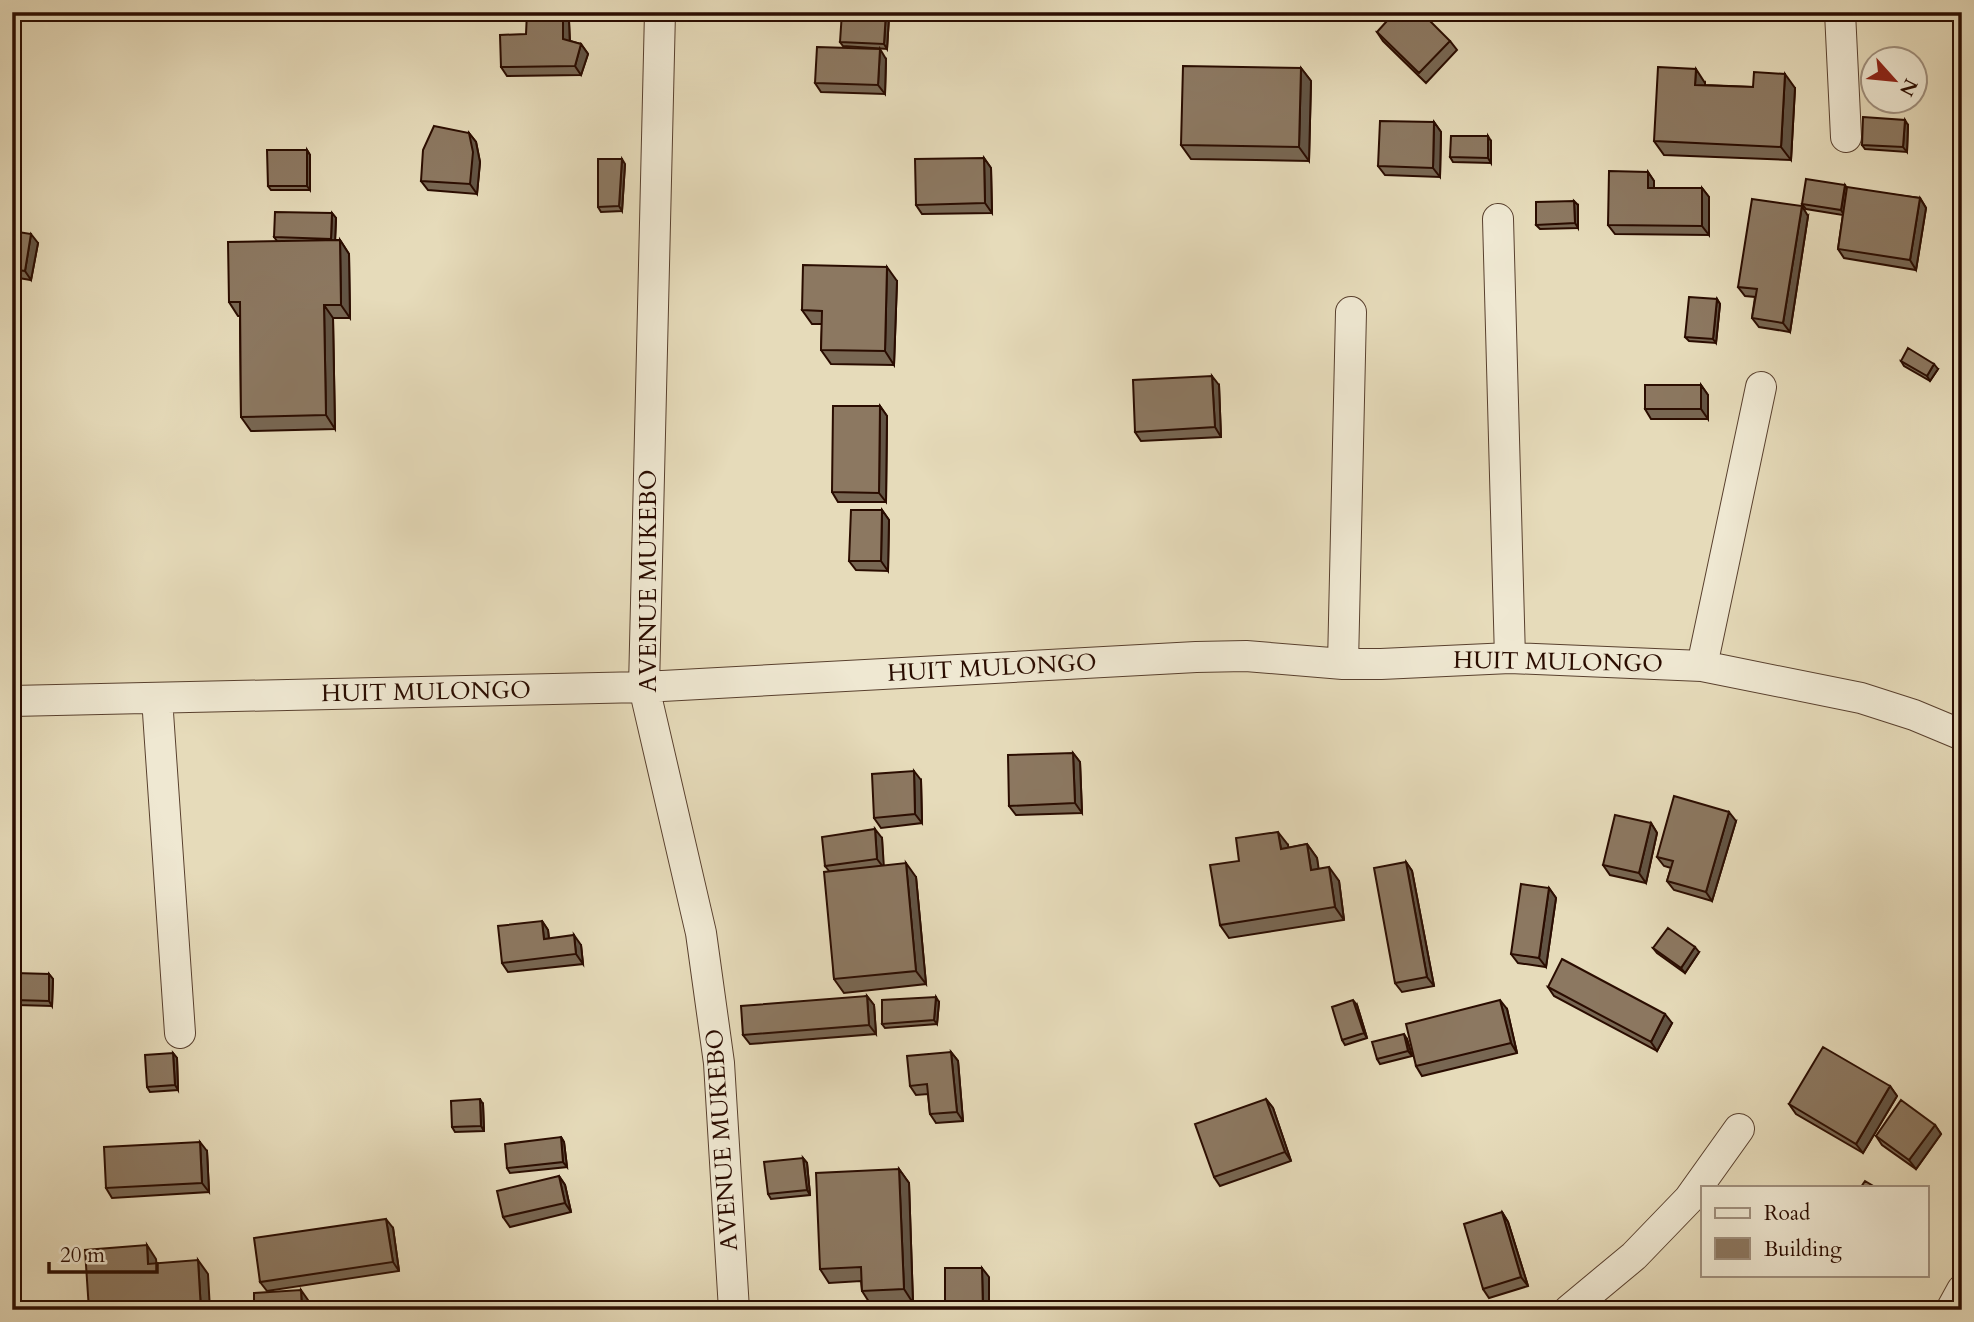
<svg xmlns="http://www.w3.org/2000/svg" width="1974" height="1322" font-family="Cardo,serif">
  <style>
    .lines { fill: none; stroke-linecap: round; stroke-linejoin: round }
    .minor-casing { stroke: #59402e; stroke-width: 32 }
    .minor { stroke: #efe8d2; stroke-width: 30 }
    .wall { fill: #786753; stroke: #2a0c00; stroke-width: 2 }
    .shaded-wall { fill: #625444; stroke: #2a0c00; stroke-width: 2 }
    .building { fill: #8c7861; stroke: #2a0c00; stroke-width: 2 }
    .labels { text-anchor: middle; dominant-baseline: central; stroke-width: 5; stroke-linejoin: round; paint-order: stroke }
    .street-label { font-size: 24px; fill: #2a0c00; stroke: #efe8d2 }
  </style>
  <rect width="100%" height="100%" fill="#e6dbba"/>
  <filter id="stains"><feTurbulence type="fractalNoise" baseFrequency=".00286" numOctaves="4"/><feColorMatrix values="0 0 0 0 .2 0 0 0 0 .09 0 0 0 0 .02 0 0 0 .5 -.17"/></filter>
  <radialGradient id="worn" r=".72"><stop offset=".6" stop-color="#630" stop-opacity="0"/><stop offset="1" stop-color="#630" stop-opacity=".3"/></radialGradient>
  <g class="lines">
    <g class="minor-casing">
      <path id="minor" d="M660,12L644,687L701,933L719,1063L734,1310
        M1840,12L1846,137
        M1498,219L1510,658
        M1343,664L1351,312
        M1702,666L1761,387
        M157,698L180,1033
        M12,701L644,687L1196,657L1246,656L1343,664H1381L1510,658L1702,666L1861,698L1914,715L1962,735
        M1569,1310L1634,1256L1689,1199L1739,1129
        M1951,1310L1962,1290"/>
    </g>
    <use href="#minor" class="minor"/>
  </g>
  <path class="wall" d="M563,12L569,21L570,41L581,44L588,54L581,75L507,76L501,67Z
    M889,17L887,49L843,46L840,42Z
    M1377,32L1450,41L1457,50L1426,83L1383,41Z
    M886,59L885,94L821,92L815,83Z
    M1301,68L1311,81L1309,161L1191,159L1181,145Z
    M1705,83V85L1753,87L1795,88L1791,160L1664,155L1654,141Z
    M1434,122L1441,132L1440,177L1385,175L1378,166Z
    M1908,125L1907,152L1865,149L1862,145Z
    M469,133L476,142L480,162L477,194L428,190L421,181Z
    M1491,141V163L1453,162L1450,157Z
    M307,150L310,155V190H271L268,186Z
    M984,158L991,168L992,213L922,214L916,205Z
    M625,164L622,211L601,212L598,207Z
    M1648,172L1654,181V188H1702L1709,197V235L1615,234L1608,225Z
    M1847,189L1920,198L1926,208L1916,270L1844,258L1838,249L1843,215L1806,209L1802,204Z
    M1578,205V228L1540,229L1536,225Z
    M332,213L336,218L335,240H340L349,254L350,318H333L335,429L251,431L241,417L240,316H238L229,302L277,241L274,237Z
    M1808,216L1790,332L1759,327L1752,318L1755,297L1745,296L1738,287Z
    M12,231L38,243L31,280L12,277Z
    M897,281L894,365L831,364L821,350L822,324H812L802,310Z
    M1717,299L1720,304L1716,343L1689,341L1685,337Z
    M1901,361L1938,369L1930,381L1904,366Z
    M1219,385L1221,437L1141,441L1135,432Z
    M1701,385L1708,395V419H1651L1645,409Z
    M880,406L887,416L886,502H838L832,492Z
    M882,510L889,520L888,571L856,570L849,561Z
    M1073,753L1080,762L1082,813L1016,815L1009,806Z
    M921,780L922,823L881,828L874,818Z
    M1736,821L1712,901L1674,890L1667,881L1671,868L1664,866L1657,857Z
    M1651,823L1657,833L1646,883L1610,875L1603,865Z
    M882,838L883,866L916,877L926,984L844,993L834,979L829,871L825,866Z
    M1307,844L1317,858L1318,869L1339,881L1344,920L1229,938L1220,925L1239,861L1288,845V848Z
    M1406,862L1412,871L1434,986L1402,992L1395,983Z
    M1549,888L1556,898L1546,967L1518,963L1511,954Z
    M542,921L548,930L549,939L581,945L583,964L508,972L502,963Z
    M1653,948L1699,952L1685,973L1657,953Z
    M49,974L53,979L52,1006L17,1005L14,1000Z
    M1548,987L1672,1023L1657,1051L1554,996Z
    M867,996L874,1005L876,1034L750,1044L743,1035Z
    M939,1002L937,1024L885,1028L882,1024Z
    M1357,1005L1367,1038L1345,1045L1342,1040Z
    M1507,1009L1517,1053L1422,1076L1416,1066Z
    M1407,1039L1412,1056L1380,1064L1377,1059Z
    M951,1052L958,1061L963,1121L936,1123L930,1114L928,1094L916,1095L910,1086Z
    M173,1053L177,1058L178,1090L150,1092L147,1087Z
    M1890,1086L1897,1096L1863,1153L1796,1114L1789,1104Z
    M1266,1099L1273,1108L1291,1161L1220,1186L1214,1177Z
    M483,1104L484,1131L455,1132L452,1127Z
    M1935,1125L1941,1134L1916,1169L1882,1145L1876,1136Z
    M561,1137L564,1142L567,1167L510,1173L507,1168Z
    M207,1151L209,1192L112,1198L106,1188Z
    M803,1158L807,1163L810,1195L771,1199L768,1194Z
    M899,1169L909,1183L913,1303L871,1305L862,1291L861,1281L829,1283L820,1269Z
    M559,1176L565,1185L571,1212L510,1227L503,1217Z
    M1502,1212L1508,1222L1528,1286L1489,1298L1483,1289Z
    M393,1228L399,1271L267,1291L260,1282Z"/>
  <path class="shaded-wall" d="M563,12L569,21L570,48L563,39Z
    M886,12L889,17L887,49L884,44Z
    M581,44L588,54L581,75L575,66Z
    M880,49L886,59L885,94L878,85Z
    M1301,68L1311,81L1309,161L1299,147Z
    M1696,69L1705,83V98L1695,85Z
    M1785,74L1795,88L1791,160L1781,147Z
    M1905,120L1908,125L1907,152L1903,147Z
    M1434,122L1441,132L1440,177L1433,168Z
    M469,133L476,142L480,162L477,194L470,184Z
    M1488,136L1491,141V163L1488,158Z
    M307,150L310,155V190L307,186Z
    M984,158L991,168L992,213L985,203Z
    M622,159L625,164L622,211L619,206Z
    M1648,172L1654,181V197L1648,188Z
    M1845,185L1848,190L1844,215L1841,210Z
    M1702,188L1709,197V235L1702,226Z
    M1920,198L1926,208L1916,270L1910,260Z
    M1574,201L1578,205V228L1575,223Z
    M1802,206L1808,216L1790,332L1783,323Z
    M332,213L336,218L335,244L331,239Z
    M31,234L38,243L31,280L25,271Z
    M340,240L349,254L350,318L341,305Z
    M887,267L897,281L894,365L885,351Z
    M1717,299L1720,304L1716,343L1713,339Z
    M324,305L333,318L335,429L326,415Z
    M1934,364L1938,369L1930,381L1927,376Z
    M1212,376L1219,385L1221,437L1215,427Z
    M1701,385L1708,395V419L1701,409Z
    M880,406L887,416L886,502L879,493Z
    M882,510L889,520L888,571L881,561Z
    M1073,753L1080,762L1082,813L1075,803Z
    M914,771L921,780L922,823L915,814Z
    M1729,812L1736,821L1712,901L1706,892Z
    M1651,823L1657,833L1646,883L1639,873Z
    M875,829L882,838L884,868L877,859Z
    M1278,832L1288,845L1290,863L1281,849Z
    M1307,844L1317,858L1321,884L1311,870Z
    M1406,862L1412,871L1434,986L1427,977Z
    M906,863L916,877L926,984L916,971Z
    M1329,867L1339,881L1344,920L1335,907Z
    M1549,888L1556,898L1546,967L1539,958Z
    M542,921L548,930L550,949L544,939Z
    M574,935L581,945L583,964L576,954Z
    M1695,947L1699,952L1685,973L1681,968Z
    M49,974L53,979L52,1006L49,1001Z
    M867,996L874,1005L876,1034L869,1025Z
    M936,997L939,1002L937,1024L934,1020Z
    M1353,1000L1357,1005L1367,1038L1364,1033Z
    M1500,1000L1507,1009L1517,1053L1511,1043Z
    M1665,1014L1672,1023L1657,1051L1651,1042Z
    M1404,1034L1407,1039L1412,1056L1408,1051Z
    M951,1052L958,1061L963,1121L957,1112Z
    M173,1053L177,1058L178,1090L175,1085Z
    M1890,1086L1897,1096L1863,1153L1856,1144Z
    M480,1099L483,1104L484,1131L481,1126Z
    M1266,1099L1273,1108L1291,1161L1285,1152Z
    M1935,1125L1941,1134L1916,1169L1909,1160Z
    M561,1137L564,1142L567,1167L563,1162Z
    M200,1142L207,1151L209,1192L202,1183Z
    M803,1158L807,1163L810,1195L807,1190Z
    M899,1169L909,1183L913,1303L904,1289Z
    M559,1176L565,1185L571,1212L565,1203Z
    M1502,1212L1508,1222L1528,1286L1521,1277Z
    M386,1219L393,1228L399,1271L393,1262Z
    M147,1245L156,1259L158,1278L148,1264Z
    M198,1260L208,1274L210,1310H201Z
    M982,1268L989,1277V1310H983Z
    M301,1290L308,1300V1310H302Z"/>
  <path class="building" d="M527,12H563V39L581,44L575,66L501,67L500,35L526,34Z
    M842,12H886L884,44L840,42Z
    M1395,12H1421L1450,41L1419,73L1377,32Z
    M817,47L880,49L878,85L815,83Z
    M1183,66L1301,68L1299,147L1181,145Z
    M1658,67L1696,69L1695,85L1753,87L1754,72L1785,74L1781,147L1654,141Z
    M1863,117L1905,120L1903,147L1862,145Z
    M1380,121L1434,122L1433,168L1378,166Z
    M434,126L469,133L473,152L470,184L421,181L423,150Z
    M1451,136H1488V158L1450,157Z
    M267,150H307V186H268Z
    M984,158L985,203L916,205L915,159Z
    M598,159H622L619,206L598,207Z
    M1609,171L1648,172V188H1702V226L1608,225Z
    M1806,179L1845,185L1841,210L1802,204Z
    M1847,187L1920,198L1910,260L1838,249Z
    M1752,199L1802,206L1783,323L1752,318L1757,289L1738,287Z
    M1574,201L1575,223L1536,225V202Z
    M275,212L332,213L331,239L274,237Z
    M12,231L31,234L25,271L12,269Z
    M340,240L341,305H324L326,415L241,417L240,302H229L228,242Z
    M803,265L887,267L885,351L821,350L822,311L802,310Z
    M1689,297L1717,299L1713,339L1685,337Z
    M1908,348L1934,364L1927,376L1901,361Z
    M1212,376L1215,427L1135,432L1133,380Z
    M1645,385H1701V409H1645Z
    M833,406H880L879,493L832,492Z
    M851,510H882L881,561H849Z
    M1073,753L1075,803L1009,806L1008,755Z
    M914,771L915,814L874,818L872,774Z
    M1674,796L1729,812L1706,892L1667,881L1673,861L1657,857Z
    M1615,815L1651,823L1639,873L1603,865Z
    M875,829L877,859L825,866L822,837Z
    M1278,832L1281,849L1307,844L1311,870L1329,867L1335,907L1220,925L1210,865L1239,861L1236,838Z
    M1406,862L1427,977L1395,983L1374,868Z
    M906,863L916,971L834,979L824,872Z
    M1521,884L1549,888L1539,958L1511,954Z
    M542,921L544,939L574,935L576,954L502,963L498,926Z
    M1668,928L1695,947L1681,968L1653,948Z
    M1562,959L1665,1014L1651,1042L1548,987Z
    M15,973L49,974V1001L14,1000Z
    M867,996L869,1025L743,1035L741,1006Z
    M936,997L934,1020L882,1024V1000Z
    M1353,1000L1364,1033L1342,1040L1332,1007Z
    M1500,1000L1511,1043L1416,1066L1406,1024Z
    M1404,1034L1408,1051L1377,1059L1372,1042Z
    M1823,1047L1890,1086L1856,1144L1789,1104Z
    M951,1052L957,1112L930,1114L927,1084L910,1086L907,1056Z
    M173,1053L175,1085L147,1087L145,1055Z
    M480,1099L481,1126L452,1127L451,1101Z
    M1266,1099L1285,1152L1214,1177L1195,1124Z
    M1901,1100L1935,1125L1909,1160L1876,1136Z
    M561,1137L563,1162L507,1168L505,1144Z
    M200,1142L202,1183L106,1188L104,1147Z
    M803,1158L807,1190L768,1194L764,1162Z
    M899,1169L904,1289L862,1291L861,1267L820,1269L816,1173Z
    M559,1176L565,1203L503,1217L497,1191Z
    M1865,1181L1875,1187H1861Z
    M1502,1212L1521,1277L1483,1289L1464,1224Z
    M386,1219L393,1262L260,1282L254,1238Z
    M147,1245L148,1264L198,1260L201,1310H89L85,1250Z
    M945,1268H982L983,1310H945Z
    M301,1290L302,1310H254V1293Z"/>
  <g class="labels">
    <g class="street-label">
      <text transform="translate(648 581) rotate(-90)">AVENUE MUKEBO</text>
      <text transform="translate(1558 662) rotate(1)">HUIT MULONGO</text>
      <text transform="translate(992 668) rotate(-3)">HUIT MULONGO</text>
      <text transform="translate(426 692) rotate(-1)">HUIT MULONGO</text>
      <text transform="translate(722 1140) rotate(-94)">AVENUE MUKEBO</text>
    </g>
  </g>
  <rect width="1974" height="1322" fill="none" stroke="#e6dbba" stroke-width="42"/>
  <rect x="14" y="14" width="1946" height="1294" fill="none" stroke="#2a0c00" stroke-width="3.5"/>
  <rect x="21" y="21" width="1932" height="1280" fill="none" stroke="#2a0c00" stroke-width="2"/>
  <rect x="1701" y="1186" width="228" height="91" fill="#efe8d2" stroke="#a0907e" stroke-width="2"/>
  <rect x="1715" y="1208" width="35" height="10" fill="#efe8d2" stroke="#a0907e" stroke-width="2"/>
  <text x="1764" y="1220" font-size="21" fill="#2a0c00">Road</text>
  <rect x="1715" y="1238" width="35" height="21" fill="#8c7861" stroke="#a0907e" stroke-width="2"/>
  <text x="1764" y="1256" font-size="21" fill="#2a0c00">Building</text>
  <g transform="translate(1894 80) rotate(117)"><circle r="33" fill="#efe8d2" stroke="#a0907e" stroke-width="2"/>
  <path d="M0-5L12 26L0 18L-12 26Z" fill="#8f2418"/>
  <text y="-10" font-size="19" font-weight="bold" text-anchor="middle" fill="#2a0c00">N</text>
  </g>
  <path d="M49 1262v10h108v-10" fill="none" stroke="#2a0c00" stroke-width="3.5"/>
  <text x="60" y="1262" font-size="21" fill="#2a0c00" stroke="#efe8d2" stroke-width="5" paint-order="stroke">20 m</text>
  <rect width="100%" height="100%" filter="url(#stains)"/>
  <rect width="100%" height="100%" fill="url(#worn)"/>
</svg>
